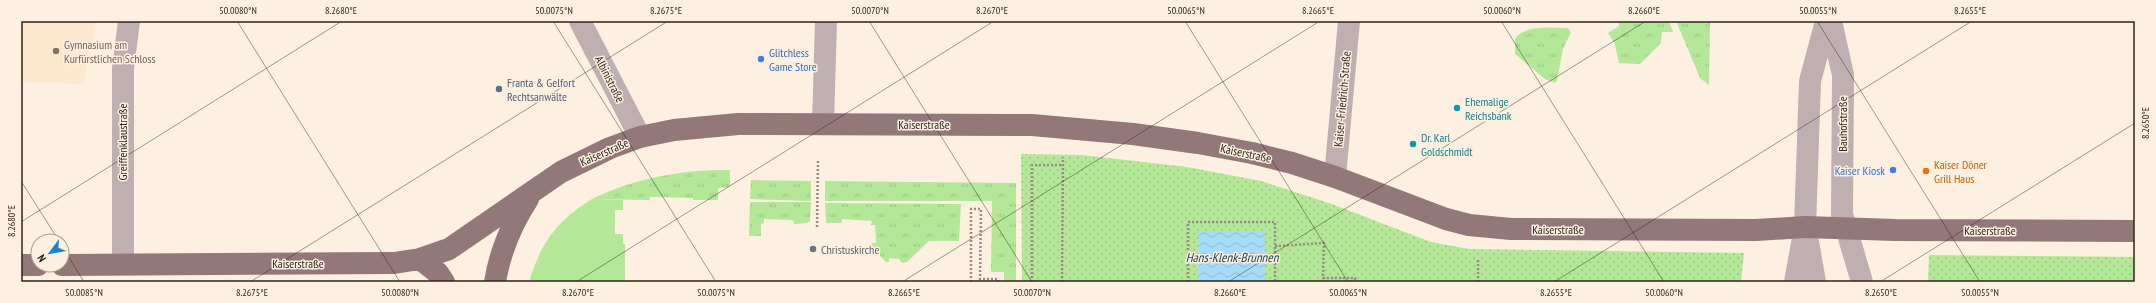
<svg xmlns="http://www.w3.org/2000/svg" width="2156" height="303" font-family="'PT Sans Narrow',sans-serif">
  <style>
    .built { fill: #fde7cd }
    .grass { fill: url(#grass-tufts) }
    .park { fill: url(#park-dots) }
    .garden { fill: #b4e798 }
    .water { fill: url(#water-waves) }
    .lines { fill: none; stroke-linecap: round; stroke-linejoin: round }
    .path { stroke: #968b7f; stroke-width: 2.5; stroke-dasharray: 2 2; stroke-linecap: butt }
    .minor { stroke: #bfafb0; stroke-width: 22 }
    .major { stroke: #937779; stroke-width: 22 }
    .ticks { fill: none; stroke: #2c241b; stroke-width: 1; stroke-opacity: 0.45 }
    .education-dot { fill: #8d6e63; stroke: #fef0e1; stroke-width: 1.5 }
    .shop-dot { fill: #3f7fe0; stroke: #fef0e1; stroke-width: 1.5 }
    .service-dot { fill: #5c6f8a; stroke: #fef0e1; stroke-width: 1.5 }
    .culture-dot { fill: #0f9aa8; stroke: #fef0e1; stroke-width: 1.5 }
    .food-dot { fill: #e8710a; stroke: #fef0e1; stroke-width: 1.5 }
    .worship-dot { fill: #6b7280; stroke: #fef0e1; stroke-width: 1.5 }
    .labels { text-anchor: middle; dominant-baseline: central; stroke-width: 3; stroke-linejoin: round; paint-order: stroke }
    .education-label { font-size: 12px; fill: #785e54; stroke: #fef0e1; text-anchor: start }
    .shop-label { font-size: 12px; fill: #366cbe; stroke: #fef0e1; text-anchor: start }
    .street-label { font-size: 12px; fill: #2c241b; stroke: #fef0e1 }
    .service-label { font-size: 12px; fill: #4e5e75; stroke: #fef0e1; text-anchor: start }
    .culture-label { font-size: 12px; fill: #0d838f; stroke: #fef0e1; text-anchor: start }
    .food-label { font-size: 12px; fill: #c56008; stroke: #fef0e1; text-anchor: start }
    .worship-label { font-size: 12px; fill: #5b616d; stroke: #fef0e1; text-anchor: start }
    .water-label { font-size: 13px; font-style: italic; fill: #133c52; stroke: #fef0e1 }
    .neatline { fill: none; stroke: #2c241b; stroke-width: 1.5 }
    .ticks-label { font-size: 10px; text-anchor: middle; fill: #2c241b }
  </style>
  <defs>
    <pattern id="grass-tufts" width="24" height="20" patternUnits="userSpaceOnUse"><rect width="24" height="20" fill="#b4e798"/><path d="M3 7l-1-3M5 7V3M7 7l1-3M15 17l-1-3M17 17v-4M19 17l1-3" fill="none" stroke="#9bc682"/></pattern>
    <pattern id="park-dots" width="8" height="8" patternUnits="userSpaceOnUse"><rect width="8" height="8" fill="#b4e798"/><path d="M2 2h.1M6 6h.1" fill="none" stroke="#9bc682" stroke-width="1.8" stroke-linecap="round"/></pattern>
    <pattern id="water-waves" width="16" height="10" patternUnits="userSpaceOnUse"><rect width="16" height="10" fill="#a6dbfc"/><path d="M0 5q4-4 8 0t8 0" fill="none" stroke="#8fbcd7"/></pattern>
  </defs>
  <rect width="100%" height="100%" fill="#fef0e1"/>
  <path class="built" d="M21,21H97L83,84L21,82Z"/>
  <path class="grass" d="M1619,21H1669L1673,32H1662L1661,43L1640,64L1619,63L1615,44L1608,33L1619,26Z
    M1676,21H1710L1709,85L1700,78Z
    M1568,28L1571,32L1563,49L1557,81L1555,83L1545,79L1515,54V39C1525,24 1552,28 1568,28Z
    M730,170V187L718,188V200H693V198L650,197V200L592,199C635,178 683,169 730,170Z
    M751,180L811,181V201L750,199Z
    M825,181L1016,183V282H1004V272H991L992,201H825Z
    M750,202H811L810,221L807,223L794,224L793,220L764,219V223L761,224V236H749Z
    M825,203L961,204L959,241H929L907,262L902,263L899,259L889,258V262H886L873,248L872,243H876L875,225H871L872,221L842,219V223H826Z"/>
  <path class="park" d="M1021,154L1082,155L1187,167L1261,181L1329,203L1431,242L1469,249L1744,253L1741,282H1265V232H1199L1198,282H1022Z
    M1929,255L2135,257V282H1928Z"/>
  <path class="garden" d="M592,199L623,200V210H615V234H623V244H625V280L649,282H529C541,242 557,221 592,199Z"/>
  <path class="water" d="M1199,232H1265V282H1198Z"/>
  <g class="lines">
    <path class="path" d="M817,227L818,161
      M1275,246L1324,243L1323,278H1355V282
      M971,282V209H981L980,279H998V282
      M1032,282V165H1063
      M1062,282L1063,157
      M1188,282V222H1275V282
      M1478,282V260"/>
    <path class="minor" d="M580,21L640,137
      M1831,21L1843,75L1842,214L1862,282
      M823,124L826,21
      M1335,177L1349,21
      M1808,242L1815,282
      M123,264V69L129,21
      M1795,282L1805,227L1810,81L1826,21"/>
    <path class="major" d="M420,259L438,273L444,282
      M21,265H38
      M62,265L394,263L420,259L449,249L561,172L610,148L640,137L674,130L738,124L1032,125L1133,134L1198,143L1252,153L1292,163L1335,177L1446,219L1469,225L1511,229L1756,230L1805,227L1895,230L2135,231
      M495,282C500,252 511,225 528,199"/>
  </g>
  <path class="ticks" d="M237,21L400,282M553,21L716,282M869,21L1032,282M1185,21L1348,282M1501,21L1664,282M1817,21L1980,282M2133,21L2135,24M21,181L59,241M21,222L342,21M62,246L84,282M250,282L668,21M576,282L994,21M902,282L1320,21M1228,282L1646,21M1554,282L1972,21M1880,282L2135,123"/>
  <circle class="education-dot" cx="56" cy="51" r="4"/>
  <g class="shop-dot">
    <circle cx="761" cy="59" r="4"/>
    <circle cx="1893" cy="170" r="4"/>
  </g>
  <circle class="service-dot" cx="499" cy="89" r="4"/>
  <g class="culture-dot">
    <circle cx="1457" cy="108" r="4"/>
    <circle cx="1413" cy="144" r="4"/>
  </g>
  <circle class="food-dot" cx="1926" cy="171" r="4"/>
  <circle class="worship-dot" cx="813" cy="249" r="4"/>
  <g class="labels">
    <g class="education-label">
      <text x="64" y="44">Gymnasium am<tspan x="64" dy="14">Kurfürstlichen Schloss</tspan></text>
    </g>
    <g class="shop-label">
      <text x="769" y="52">Glitchless<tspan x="769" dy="14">Game Store</tspan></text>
      <text x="1885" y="170" text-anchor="end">Kaiser Kiosk</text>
    </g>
    <g class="street-label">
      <text transform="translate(610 79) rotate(63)">Albinistraße</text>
      <text transform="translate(1342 99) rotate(-85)">Kaiser-Friedrich-Straße</text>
      <text x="924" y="124">Kaiserstraße</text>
      <text transform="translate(1842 124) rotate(-90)">Bauhofstraße</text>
      <text transform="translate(122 142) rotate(-90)">Greiffenklaustraße</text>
      <text transform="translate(604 152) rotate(-24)">Kaiserstraße</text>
      <text transform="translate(1246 153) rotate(12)">Kaiserstraße</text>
      <text x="1558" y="229">Kaiserstraße</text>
      <text x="1990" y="230">Kaiserstraße</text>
      <text x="298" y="263">Kaiserstraße</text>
    </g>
    <g class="service-label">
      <text x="507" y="82">Franta &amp; Gelfort<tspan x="507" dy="14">Rechtsanwälte</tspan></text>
    </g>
    <g class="culture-label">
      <text x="1465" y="101">Ehemalige<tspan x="1465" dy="14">Reichsbank</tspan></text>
      <text x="1421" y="137">Dr. Karl<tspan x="1421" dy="14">Goldschmidt</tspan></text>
    </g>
    <g class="food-label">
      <text x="1934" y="164">Kaiser Döner<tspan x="1934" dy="14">Grill Haus</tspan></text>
    </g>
    <g class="worship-label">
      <text x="821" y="249">Christuskirche</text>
    </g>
    <g class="water-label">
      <text x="1232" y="257">Hans-Klenk-Brunnen</text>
    </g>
  </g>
  <rect width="2156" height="303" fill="none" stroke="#fef0e1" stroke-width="44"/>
  <g transform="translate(50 253) rotate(238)"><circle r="19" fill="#fef0e1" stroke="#aa9e92"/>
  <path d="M0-3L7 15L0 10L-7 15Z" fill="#2083ce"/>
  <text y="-6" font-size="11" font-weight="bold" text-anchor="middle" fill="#2c241b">N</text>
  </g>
  <rect x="22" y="22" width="2112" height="259" class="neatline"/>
  <g class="ticks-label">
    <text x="238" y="14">50.0080°N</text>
    <text x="341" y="14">8.2680°E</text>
    <text x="554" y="14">50.0075°N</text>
    <text x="666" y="14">8.2675°E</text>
    <text x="870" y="14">50.0070°N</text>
    <text x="992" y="14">8.2670°E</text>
    <text x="1186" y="14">50.0065°N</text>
    <text x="1318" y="14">8.2665°E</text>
    <text x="1502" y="14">50.0060°N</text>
    <text x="1644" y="14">8.2660°E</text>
    <text x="1818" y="14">50.0055°N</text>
    <text x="1970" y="14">8.2655°E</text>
    <text transform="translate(2145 123) rotate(-90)" y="4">8.2650°E</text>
    <text transform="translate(11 221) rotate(-90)" y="4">8.2680°E</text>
    <text x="84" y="296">50.0085°N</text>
    <text x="252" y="296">8.2675°E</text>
    <text x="400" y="296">50.0080°N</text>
    <text x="578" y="296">8.2670°E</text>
    <text x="716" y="296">50.0075°N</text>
    <text x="904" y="296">8.2665°E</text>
    <text x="1032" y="296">50.0070°N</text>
    <text x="1230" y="296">8.2660°E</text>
    <text x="1348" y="296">50.0065°N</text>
    <text x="1556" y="296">8.2655°E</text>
    <text x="1664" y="296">50.0060°N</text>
    <text x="1881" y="296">8.2650°E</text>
    <text x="1980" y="296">50.0055°N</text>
  </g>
</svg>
